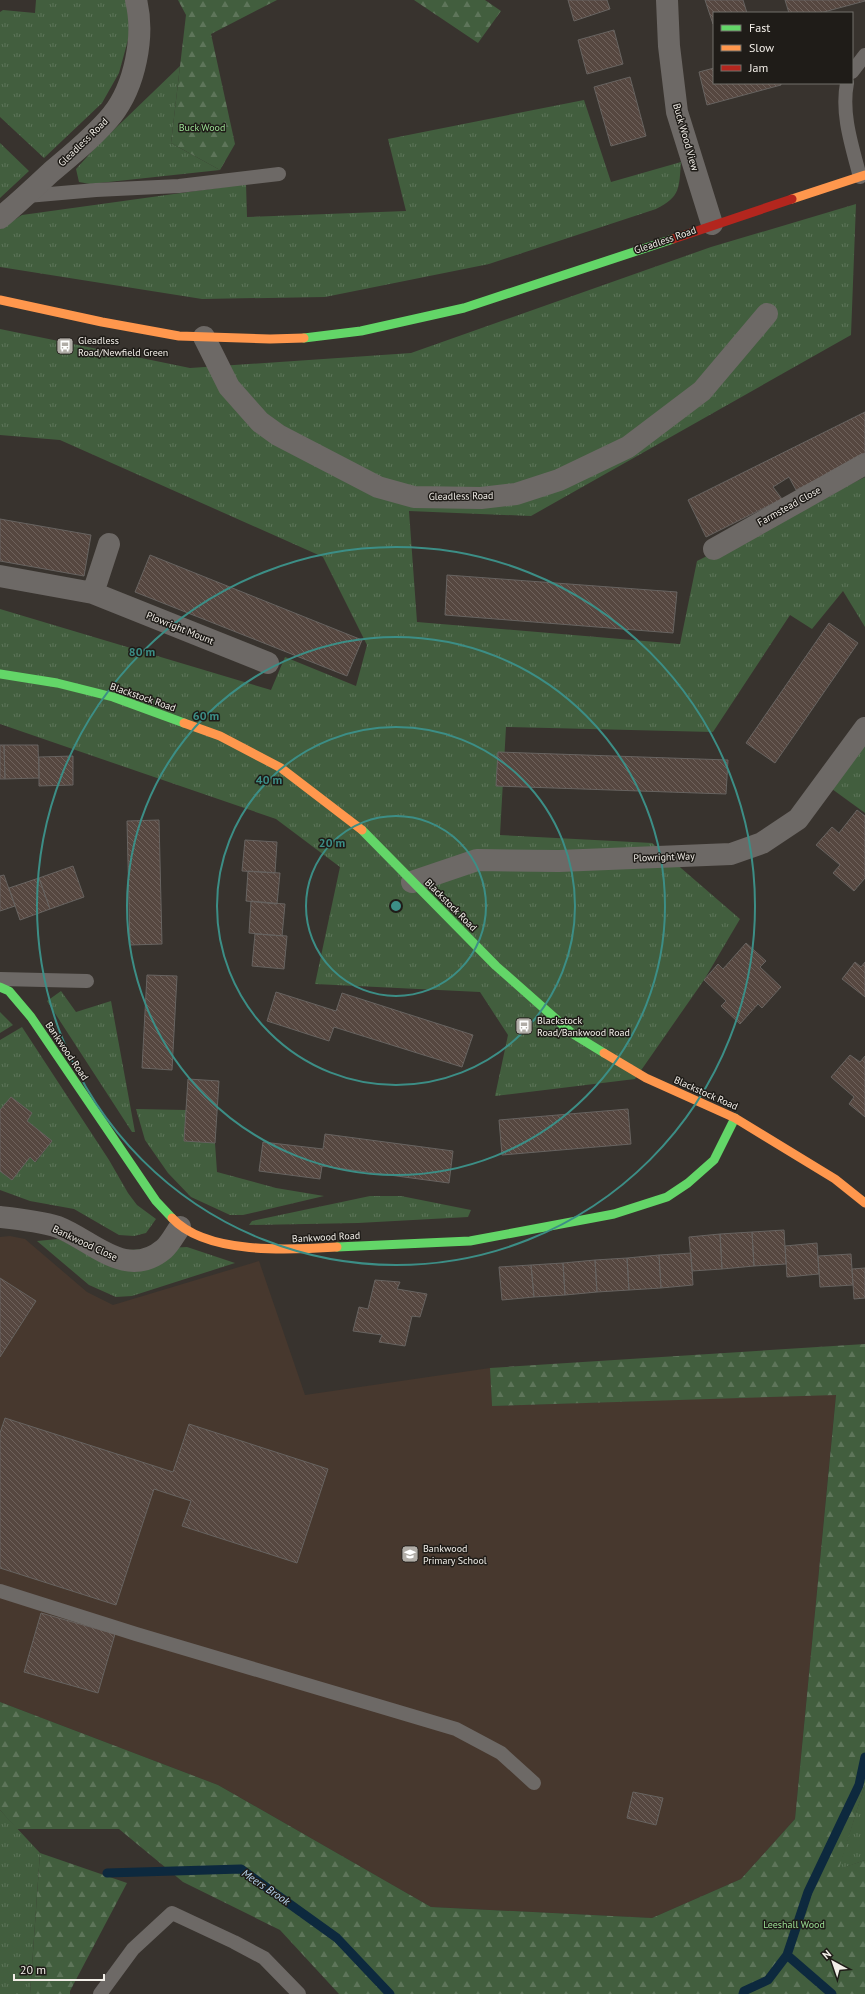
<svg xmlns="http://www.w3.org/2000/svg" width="865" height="1994" font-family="'PT Sans',sans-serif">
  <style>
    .education { fill: #47382e }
    .grass { fill: url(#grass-tufts) }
    .forest { fill: url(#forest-firs) }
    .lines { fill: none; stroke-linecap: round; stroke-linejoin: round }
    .stream { stroke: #0d293e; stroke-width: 9 }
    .building { fill: url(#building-back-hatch); stroke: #676360 }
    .lane { stroke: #6d6966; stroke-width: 14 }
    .street { stroke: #6d6966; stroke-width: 22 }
    .fast { stroke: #63d668; stroke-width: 9 }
    .slow { stroke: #ff974d; stroke-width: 9 }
    .jam { stroke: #b3261e; stroke-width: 9 }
    .ring { fill: none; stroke: #3c8e86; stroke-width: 2 }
    .labels { text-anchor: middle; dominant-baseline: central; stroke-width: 3; stroke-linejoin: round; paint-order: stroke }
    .park-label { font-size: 10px; fill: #9ce195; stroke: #1f1c18 }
    .street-label { font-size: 10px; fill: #f2eee8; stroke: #1f1c18 }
    .poi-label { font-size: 10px; fill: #f2eee8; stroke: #1f1c18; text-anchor: start }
    .water-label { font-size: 11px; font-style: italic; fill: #b7d5f1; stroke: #1f1c18 }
    .centre { fill: #3c8e86; stroke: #1f1c18; stroke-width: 2 }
    .ring-label { font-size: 12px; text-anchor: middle; font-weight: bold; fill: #3c8e86; stroke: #1f1c18; stroke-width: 3; stroke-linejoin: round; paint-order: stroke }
  </style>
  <defs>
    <pattern id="grass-tufts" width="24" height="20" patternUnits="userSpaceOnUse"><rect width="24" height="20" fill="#425e3e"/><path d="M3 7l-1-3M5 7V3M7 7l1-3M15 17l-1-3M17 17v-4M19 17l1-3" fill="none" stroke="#5e755a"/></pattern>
    <pattern id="forest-firs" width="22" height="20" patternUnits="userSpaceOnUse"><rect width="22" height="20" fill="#425e3e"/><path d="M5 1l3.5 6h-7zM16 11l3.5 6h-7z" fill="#5e755a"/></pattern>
    <pattern id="building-back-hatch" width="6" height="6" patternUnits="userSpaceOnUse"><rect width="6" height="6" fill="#564740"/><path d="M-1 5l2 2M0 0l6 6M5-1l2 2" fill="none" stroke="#6f625c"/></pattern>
  </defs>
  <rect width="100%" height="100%" fill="#38332e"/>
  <path class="education" d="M10,1236L25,1239L87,1292L113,1305L259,1261L305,1395L490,1368L492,1406L836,1394L795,1819L741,1879L652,1918L431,1907L218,1785L0,1702V1237Z"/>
  <path class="grass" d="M36,0H128L131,29L119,73L102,103L44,158L0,117V12L3,10L35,13Z
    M180,66L171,143L220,170L90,184L79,182L76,169L96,147Z
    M584,100L611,182L681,162C679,187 681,197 656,209L489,264L325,297L202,299L0,267V229L22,215L246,184L247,217L406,211L388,139Z
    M0,143L29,171L0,198Z
    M856,204L851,335L531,516L409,511L417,622L680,644L697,561L865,477V627L843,591L812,629L790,615L713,732L506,727L500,835L652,843L740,919L704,980L635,1079L495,1096L508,1035L480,992L315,984L340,867L276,819L0,724V609L271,690L285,657L356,686L367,645L323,557L60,440L0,435V329L190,368L411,353L711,247Z
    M865,745V813L832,789Z
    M61,991L76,1012L111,1001L135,1132H132L47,1001Z
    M0,1012L13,1025L0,1033Z
    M22,1027L109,1160L128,1193L137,1205L156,1219L146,1233L134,1236L119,1235L74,1209L30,1201L0,1190V1171L12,1180L30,1157L36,1162L52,1141L27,1121L32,1113L11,1097L0,1110V1040Z
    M136,1109L186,1110L184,1141L215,1143L217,1172L276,1188L324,1196L243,1215H230L191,1197L168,1173L145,1140Z
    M370,1196H401L471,1210L468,1217L358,1223L249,1225L252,1221Z
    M58,1239L88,1252L187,1247L235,1263L132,1296L116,1297L89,1285L37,1241Z
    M865,1784V1860L838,1870Z
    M0,1810L40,1853L30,1994H0Z"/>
  <path class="forest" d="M178,0H277L211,34L235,144L220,170L171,143L186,15Z
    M414,0H485L501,11L478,43Z
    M865,1344V1784L839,1869L865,1860V1994H339L280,1930L183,1882L119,1829H17L0,1810V1702L218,1785L431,1907L652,1918L741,1879L795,1819L836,1395L492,1406L490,1368Z
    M40,1853L127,1883L70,1991V1994H30Z"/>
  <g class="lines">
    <path class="stream" d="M107,1873L241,1869L337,1938L390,1994
      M787,1955L808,1892L859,1785L865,1757
      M743,1994L744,1991L768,1980L787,1955L832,1994"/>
  </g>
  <path class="building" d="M568,0H607L610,9L574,21Z
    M705,0H743L747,13H714L713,24Z
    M785,0H865V1L820,13H789Z
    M614,30L623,64L587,74L578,40Z
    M714,68V83H781V85L707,105L699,72Z
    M630,77L646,136L611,146L594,87Z
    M865,412V456L796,490L789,477L773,487L782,499L706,537L688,500Z
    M0,519L91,535L84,576L0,561Z
    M150,555L362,640L347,676L135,592Z
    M447,575L677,592L673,633L445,615Z
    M829,623L858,643L775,763L746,743Z
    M0,745H4L5,779H0Z
    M4,745H38L39,778L5,779Z
    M498,752L728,760L726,794L496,786Z
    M73,756V785L39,786V757Z
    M857,810L865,816V878L854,891L833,873L840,865L816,845L832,827L839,833Z
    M159,820L162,944L130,945L127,821Z
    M245,840L277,842L275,873L242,871Z
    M73,866L84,897L50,909L39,878Z
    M248,871L280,873L277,904L246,901Z
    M4,875L15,906L0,911V876Z
    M39,878L50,909L20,920L9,888Z
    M251,901L285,904L282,936L249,933Z
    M255,934L287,936L284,969L252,966Z
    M746,943L766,961L760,967L781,987L762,1008L758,1004L740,1024L721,1006L726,1001L704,980L718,964L723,969Z
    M855,962L861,967L865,962V997L842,979Z
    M147,975L177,976L172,1070L142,1068Z
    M276,992L336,1011L342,993L473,1035L462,1067L334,1027L329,1041L267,1021Z
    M850,1055L860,1062L865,1056V1117L849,1104L854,1097L831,1077Z
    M188,1079L219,1081L215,1143L184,1141Z
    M11,1097L32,1113L27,1121L52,1141L35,1162L30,1157L12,1180L0,1171V1110Z
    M628,1109L631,1144L502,1155L499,1120Z
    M325,1134L453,1151L449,1183L322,1166L320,1179L259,1171L263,1142L323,1149Z
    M784,1230L786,1264L754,1266L752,1232Z
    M752,1232L754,1266L722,1269L720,1234Z
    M720,1234L722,1269L692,1271L689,1237Z
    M817,1243L819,1274L787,1277L785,1246Z
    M691,1253L693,1285L661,1288L659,1255Z
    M851,1254L853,1285L820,1287L818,1256Z
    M659,1255L661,1288L629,1290L627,1258Z
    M627,1258L629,1290L597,1292L595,1260Z
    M595,1260L597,1292L565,1295L563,1263Z
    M563,1263L565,1295L534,1297L531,1265Z
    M531,1265L534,1297L502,1300L499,1267Z
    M865,1268V1298L854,1299L852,1269Z
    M0,1278L36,1301L0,1357Z
    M375,1280L400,1282L397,1289L427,1294L420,1317L412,1316L405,1346L379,1342L382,1335L353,1331L359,1307L368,1309Z
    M5,1418L173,1472L189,1424L328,1469L297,1563L182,1526L191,1501L154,1489L116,1605L0,1568V1433Z
    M41,1613L115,1634L98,1693L24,1672Z
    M633,1792L663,1798L656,1825L627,1818Z"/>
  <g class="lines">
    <path class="lane" d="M852,72L865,55
      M847,83C841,114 852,146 860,177
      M27,196L96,190L179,186L279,174
      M0,979L87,981
      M0,1591L136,1634L456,1729L501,1753L534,1783
      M100,1994L133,1949L172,1913L234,1942L264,1958L299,1994"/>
    <path class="street" d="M667,0L669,46L677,112L712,224
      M0,218C17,204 33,189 50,173C71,155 94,137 112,115C135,86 145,36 136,0
      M204,337L229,387L260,422L278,435L378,487L414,497L481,498L516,494L559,480L628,447L702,391L767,314
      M714,549L865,464
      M0,576L93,593L268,663
      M93,593L109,544
      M412,882L477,860L559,861L731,854L762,843L798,819L865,728
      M0,1217C19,1219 39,1221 58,1227C92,1240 126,1281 164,1249C170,1244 175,1234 180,1227"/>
    <path class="fast" d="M304,338L361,331L464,308L673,239
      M0,674L57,683L113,697L184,723
      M362,830L496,966L573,1034L604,1053
      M0,987L9,991L31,1017L156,1201L172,1218
      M337,1247L470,1241L614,1214L667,1197L688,1183L714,1160L735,1118"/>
    <path class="slow" d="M792,199L865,175
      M0,300L102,322L179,336L270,339L304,338
      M184,723L220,736L281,768L362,830
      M604,1053L646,1078L735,1118L835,1179L865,1203
      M172,1218C206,1255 290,1250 337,1247"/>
    <path class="jam" d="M673,239L792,199"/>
  </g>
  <g class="ring">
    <circle cx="396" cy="906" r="90"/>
    <circle cx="396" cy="906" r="179"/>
    <circle cx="396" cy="906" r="269"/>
    <circle cx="396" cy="906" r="359"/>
  </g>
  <defs>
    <g id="bus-square" transform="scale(0.9)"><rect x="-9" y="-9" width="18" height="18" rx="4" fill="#b1ada7" stroke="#1f1c18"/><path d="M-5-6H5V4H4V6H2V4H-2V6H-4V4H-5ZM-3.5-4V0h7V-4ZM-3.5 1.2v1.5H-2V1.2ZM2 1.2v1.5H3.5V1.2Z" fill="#fff"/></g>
    <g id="school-square" transform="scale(0.9)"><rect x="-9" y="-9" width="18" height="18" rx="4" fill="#b1ada7" stroke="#1f1c18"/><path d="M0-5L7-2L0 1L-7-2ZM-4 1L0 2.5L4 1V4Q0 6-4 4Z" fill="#fff"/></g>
  </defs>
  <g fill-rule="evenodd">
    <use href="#bus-square" x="65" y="346"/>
    <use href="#bus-square" x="524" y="1026"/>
    <use href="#school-square" x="410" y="1554"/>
  </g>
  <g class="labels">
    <g class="park-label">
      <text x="202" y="127">Buck Wood</text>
      <text x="794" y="1924">Leeshall Wood</text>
    </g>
    <g class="street-label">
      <text transform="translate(686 137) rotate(74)">Buck Wood View</text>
      <text transform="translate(83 142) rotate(-44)">Gleadless Road</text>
      <text transform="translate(665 240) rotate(-19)">Gleadless Road</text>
      <text transform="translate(461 496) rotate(-1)">Gleadless Road</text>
      <text transform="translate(789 506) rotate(-29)">Farmstead Close</text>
      <text transform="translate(180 628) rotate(22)">Plowright Mount</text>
      <text transform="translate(143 697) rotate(19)">Blackstock Road</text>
      <text transform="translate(664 857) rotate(-2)">Plowright Way</text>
      <text transform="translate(451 905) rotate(45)">Blackstock Road</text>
      <text transform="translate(67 1051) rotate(56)">Bankwood Road</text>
      <text transform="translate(706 1093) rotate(24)">Blackstock Road</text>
      <text transform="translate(326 1237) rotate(-3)">Bankwood Road</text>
      <text transform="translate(85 1243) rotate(25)">Bankwood Close</text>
    </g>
    <g class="poi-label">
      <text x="78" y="340">Gleadless<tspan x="78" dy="12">Road/Newfield Green</tspan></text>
      <text x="537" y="1020">Blackstock<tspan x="537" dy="12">Road/Bankwood Road</tspan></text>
      <text x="423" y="1548">Bankwood<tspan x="423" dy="12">Primary School</tspan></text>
    </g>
    <g class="water-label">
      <text transform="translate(266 1887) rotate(34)">Meers Brook</text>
    </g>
  </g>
  <circle cx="396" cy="906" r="6" class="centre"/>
  <g class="ring-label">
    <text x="142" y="656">80 m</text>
    <text x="206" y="720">60 m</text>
    <text x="269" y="784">40 m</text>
    <text x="332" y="847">20 m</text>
  </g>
  <rect x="713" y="12" width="140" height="72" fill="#1f1c18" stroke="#73706b"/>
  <rect x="721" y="25" width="20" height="6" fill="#63d668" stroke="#73706b"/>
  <text x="749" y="32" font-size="12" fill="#f2eee8">Fast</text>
  <rect x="721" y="45" width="20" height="6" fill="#ff974d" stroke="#73706b"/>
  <text x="749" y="52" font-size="12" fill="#f2eee8">Slow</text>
  <rect x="721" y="65" width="20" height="6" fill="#b3261e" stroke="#73706b"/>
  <text x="749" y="72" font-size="12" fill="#f2eee8">Jam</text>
  <g transform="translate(833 1962) rotate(320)" stroke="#1f1c18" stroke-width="3" paint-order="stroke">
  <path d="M0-3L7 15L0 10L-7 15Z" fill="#f2eee8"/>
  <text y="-6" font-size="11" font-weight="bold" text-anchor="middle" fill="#f2eee8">N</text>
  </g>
  <path d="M14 1974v6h90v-6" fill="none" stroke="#f2eee8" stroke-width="2"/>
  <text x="20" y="1974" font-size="12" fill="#f2eee8" stroke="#1f1c18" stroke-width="3" paint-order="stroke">20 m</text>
</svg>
